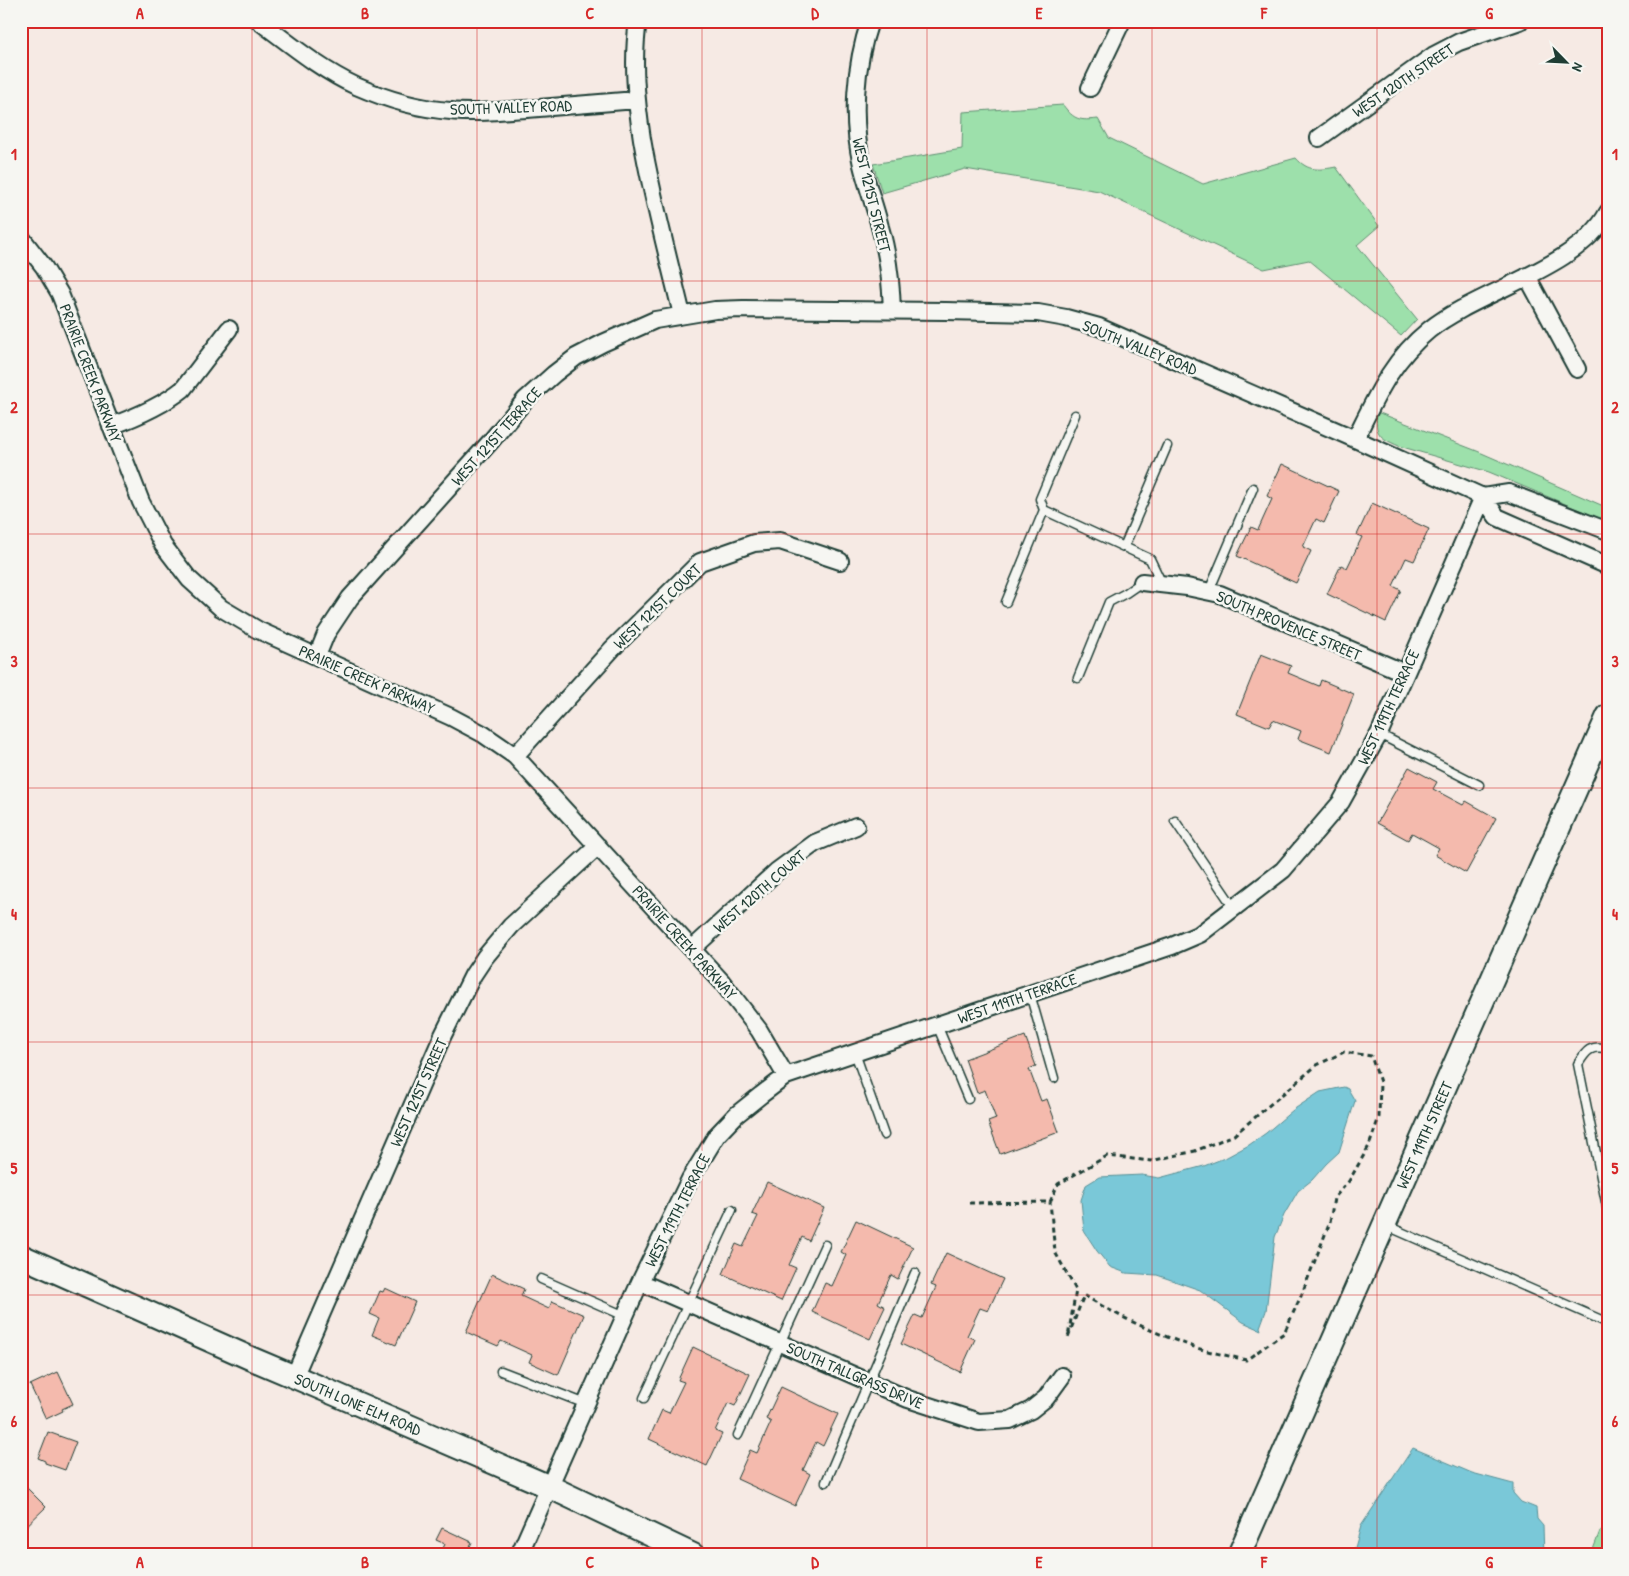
<svg xmlns="http://www.w3.org/2000/svg" width="1629" height="1576" font-family="'Patrick Hand',sans-serif">
  <style>
    .green { fill: #9de0ab; stroke: #5e8e70 }
    .water { fill: #7ac8d8; stroke: #569096 }
    .building { fill: #f4baad; stroke: #1f3d34 }
    .lines { fill: none; stroke-linecap: round; stroke-linejoin: round }
    .lane-casing { stroke: #1f3d34; stroke-width: 11 }
    .street-casing { stroke: #1f3d34; stroke-width: 20 }
    .secondary-casing { stroke: #1f3d34; stroke-width: 26 }
    .path { stroke: #1f3d34; stroke-width: 3; stroke-dasharray: 5 4; stroke-linecap: butt }
    .lane { stroke: #f6f6f2; stroke-width: 8 }
    .street { stroke: #f6f6f2; stroke-width: 16 }
    .secondary { stroke: #f6f6f2; stroke-width: 22 }
    .grid { fill: none; stroke: #d62828; stroke-width: 1; stroke-opacity: 0.55 }
    .labels { text-anchor: middle; dominant-baseline: central; stroke-width: 5; stroke-linejoin: round; paint-order: stroke }
    .street-label { font-size: 16px; fill: #1f3d34; stroke: #f6f6f2 }
    .neatline { fill: none; stroke: #d62828; stroke-width: 2 }
    .grid-label { font-size: 16px; text-anchor: middle; font-weight: bold; fill: #d62828 }
  </style>
  <rect width="100%" height="100%" fill="#f6eae4"/>
  <filter id="ink" filterUnits="userSpaceOnUse"><feTurbulence type="fractalNoise" baseFrequency=".02" numOctaves="2"/><feDisplacementMap in="SourceGraphic" scale="10" xChannelSelector="R" yChannelSelector="G"/><feConvolveMatrix kernelMatrix="1 2 1 2 8 2 1 2 1" color-interpolation-filters="sRGB"/></filter>
  <g filter="url(#ink)">
    <path class="green" d="M1063,105C1074,120 1080,121 1098,119L1109,138L1203,184L1296,158C1308,172 1320,170 1336,167L1379,226L1357,245L1417,319L1401,336L1309,260L1264,269L1099,191L965,169L882,193L873,164L962,149L963,112Z
      M1377,412L1477,451L1608,508V522L1489,472L1399,446C1378,437 1375,434 1377,412Z
      M1608,1524V1555H1591L1600,1531Z"/>
    <path class="water" d="M1344,1087L1348,1089L1355,1101L1339,1152L1326,1164L1312,1180L1298,1191L1284,1215L1275,1237L1266,1311L1260,1327L1261,1330L1243,1322L1200,1290L1157,1275L1126,1273L1110,1267L1097,1251L1084,1231L1081,1200L1086,1185L1099,1177L1142,1175L1159,1178L1204,1166L1227,1157L1249,1145L1266,1133L1293,1110L1320,1092Z
      M1413,1448L1472,1473L1513,1484V1493L1521,1502L1536,1508L1537,1519L1543,1526L1544,1555H1353L1361,1526Z"/>
    <path class="building" d="M1282,464L1339,491L1324,523L1316,519L1303,547L1311,551L1296,583L1237,556L1251,527L1258,530L1272,499L1267,496Z
      M1372,503L1429,529L1414,561L1406,558L1393,586L1401,590L1386,622L1327,594L1341,565L1347,568L1362,537L1357,535Z
      M1261,654L1291,666L1288,673L1319,686L1321,680L1354,694L1331,752L1298,739L1301,731L1273,720L1269,727L1237,714Z
      M1409,767L1437,782L1433,789L1463,805L1466,801L1496,818L1466,873L1435,855L1439,848L1412,833L1408,840L1377,823Z
      M1025,1036L1036,1066L1029,1069L1041,1101L1047,1099L1059,1132L1000,1154L988,1122L996,1119L985,1090L977,1093L965,1059Z
      M767,1182L824,1208L809,1241L802,1237L789,1265L796,1268L781,1301L723,1274L736,1244L743,1247L758,1216L752,1214Z
      M856,1220L913,1247L898,1279L891,1275L878,1303L885,1307L870,1339L812,1312L825,1283L832,1286L846,1255L841,1252Z
      M946,1253L1003,1279L988,1311L980,1308L967,1336L975,1339L960,1372L901,1344L915,1315L922,1318L936,1287L931,1285Z
      M492,1274L524,1289L521,1296L549,1309L552,1301L584,1315L558,1375L529,1362L532,1355L501,1341L498,1346L466,1332Z
      M385,1288L415,1302L396,1345L372,1335L379,1318L370,1314L380,1291L383,1292Z
      M693,1347L750,1374L735,1406L728,1403L715,1431L722,1434L707,1466L649,1439L662,1410L669,1413L684,1382L678,1380Z
      M58,1372L73,1404L62,1409L63,1411L46,1419L30,1385Z
      M781,1387L838,1414L823,1446L816,1442L803,1470L810,1474L795,1506L737,1479L750,1450L757,1453L771,1422L766,1419Z
      M48,1432L76,1442L65,1470L45,1463V1461L38,1458Z
      M21,1482L46,1507L21,1531Z
      M442,1528L472,1542L466,1555H440L445,1544L436,1540Z"/>
    <g class="lines">
      <g class="lane-casing">
        <path id="lane" d="M1044,510L1150,559L1162,584
          M1124,547L1167,446
          M1209,591L1253,488
          M1006,602L1044,510L1040,499L1075,415
          M1078,678L1109,602L1126,593L1142,582
          M1379,734L1479,785
          M1175,821L1234,908
          M1030,994L1054,1078
          M937,1025L968,1099
          M1608,1049C1591,1044 1586,1051 1578,1064L1608,1212
          M855,1053L884,1135
          M1385,1225L1608,1323
          M541,1279L625,1316
          M501,1371L586,1404
          M644,1398L732,1210
          M738,1435L825,1245
          M826,1482L915,1273"/>
      </g>
      <g class="street-casing">
        <path id="street" d="M259,21C290,44 321,70 356,86C386,99 419,109 451,111C476,114 502,110 527,109C563,106 600,103 636,100
          M638,21C632,61 636,100 642,139C652,198 668,256 682,315
          M870,21C855,65 851,119 862,165C867,186 875,206 880,227C888,254 891,281 892,310
          M1090,88L1122,21
          M1319,138L1434,55L1459,42L1520,21
          M21,237L44,267L60,294L141,502L163,545L189,579L221,608L258,630L451,717L483,734L515,756L722,982L759,1030L786,1076
          M1527,276L1577,369
          M111,426C136,417 162,406 183,389L229,329
          M1355,439C1376,397 1391,361 1429,330C1477,291 1579,268 1608,212
          M1483,497L1509,493L1608,531
          M1142,582L1187,587L1220,594L1405,673
          M317,656L326,634L350,598L491,441L525,400L554,374L576,357L603,343L655,320L715,310L743,309L946,311L1038,313L1066,318L1099,327L1355,439L1483,497L1497,517L1608,566
          M515,756L613,648L700,562L754,543L780,541L840,561
          M692,949L777,871L815,843L856,826
          M640,1282L908,1399L979,1422L1010,1420L1031,1410L1046,1398L1062,1376
          M294,1377L443,1035L473,975L485,957L511,926L598,846
          M519,1555L640,1282L690,1179L717,1135L736,1115L761,1095L786,1076L1172,946L1200,934L1283,870L1341,802L1379,734L1483,497"/>
      </g>
      <g class="secondary-casing">
        <path id="secondary" d="M21,1256L250,1358L335,1394L550,1487L693,1555
          M1239,1555L1608,716"/>
      </g>
      <path class="path" d="M969,1203L1050,1202L1058,1184L1107,1156L1151,1161L1195,1151L1234,1135L1317,1065L1344,1052L1371,1056L1380,1082L1379,1117L1369,1146L1349,1181L1334,1198L1330,1222L1301,1296L1284,1333L1246,1360C1230,1356 1213,1353 1197,1348C1159,1335 1118,1317 1084,1295L1068,1337L1076,1290L1055,1252L1050,1202"/>
      <use href="#lane" class="lane"/>
      <use href="#street" class="street"/>
      <use href="#secondary" class="secondary"/>
    </g>
  </g>
  <path class="grid" d="M252,21V1555M477,21V1555M702,21V1555M927,21V1555M1152,21V1555M1377,21V1555M21,281H1608M21,534H1608M21,788H1608M21,1042H1608M21,1295H1608"/>
  <g class="labels">
    <g class="street-label">
      <text transform="translate(1403 80) rotate(-34)">WEST 120TH STREET</text>
      <text transform="translate(511 107) rotate(-2)">SOUTH VALLEY ROAD</text>
      <text transform="translate(872 195) rotate(76)">WEST 121ST STREET</text>
      <text transform="translate(1140 347) rotate(22)">SOUTH VALLEY ROAD</text>
      <text transform="translate(91 373) rotate(69)">PRAIRIE CREEK PARKWAY</text>
      <text transform="translate(496 436) rotate(-48)">WEST 121ST TERRACE</text>
      <text transform="translate(657 606) rotate(-44)">WEST 121ST COURT</text>
      <text transform="translate(1289 625) rotate(23)">SOUTH PROVENCE STREET</text>
      <text transform="translate(367 679) rotate(24)">PRAIRIE CREEK PARKWAY</text>
      <text transform="translate(1388 707) rotate(-65)">WEST 119TH TERRACE</text>
      <text transform="translate(759 891) rotate(-41)">WEST 120TH COURT</text>
      <text transform="translate(685 942) rotate(48)">PRAIRIE CREEK PARKWAY</text>
      <text transform="translate(1017 998) rotate(-19)">WEST 119TH TERRACE</text>
      <text transform="translate(418 1092) rotate(-66)">WEST 121ST STREET</text>
      <text transform="translate(1424 1135) rotate(-66)">WEST 119TH STREET</text>
      <text transform="translate(677 1210) rotate(-63)">WEST 119TH TERRACE</text>
      <text transform="translate(855 1375) rotate(23)">SOUTH TALLGRASS DRIVE</text>
      <text transform="translate(358 1404) rotate(23)">SOUTH LONE ELM ROAD</text>
    </g>
  </g>
  <rect width="1629" height="1576" fill="none" stroke="#f6f6f2" stroke-width="55"/>
  <g transform="translate(1566 62) rotate(114)" stroke="#f6f6f2" stroke-width="4" paint-order="stroke">
  <path d="M0-4L9 19L0 12L-9 19Z" fill="#1f3d34"/>
  <text y="-8" font-size="14" font-weight="bold" text-anchor="middle" fill="#1f3d34">N</text>
  </g>
  <rect x="28" y="28" width="1574" height="1520" class="neatline"/>
  <g class="grid-label">
    <text x="140" y="19">A</text>
    <text x="365" y="19">B</text>
    <text x="590" y="19">C</text>
    <text x="815" y="19">D</text>
    <text x="1039" y="19">E</text>
    <text x="1264" y="19">F</text>
    <text x="1489" y="19">G</text>
    <text x="14" y="160">1</text>
    <text x="1615" y="160">1</text>
    <text x="14" y="413">2</text>
    <text x="1615" y="413">2</text>
    <text x="14" y="667">3</text>
    <text x="1615" y="667">3</text>
    <text x="14" y="920">4</text>
    <text x="1615" y="920">4</text>
    <text x="14" y="1174">5</text>
    <text x="1615" y="1174">5</text>
    <text x="14" y="1427">6</text>
    <text x="1615" y="1427">6</text>
    <text x="140" y="1568">A</text>
    <text x="365" y="1568">B</text>
    <text x="590" y="1568">C</text>
    <text x="815" y="1568">D</text>
    <text x="1039" y="1568">E</text>
    <text x="1264" y="1568">F</text>
    <text x="1489" y="1568">G</text>
  </g>
</svg>
